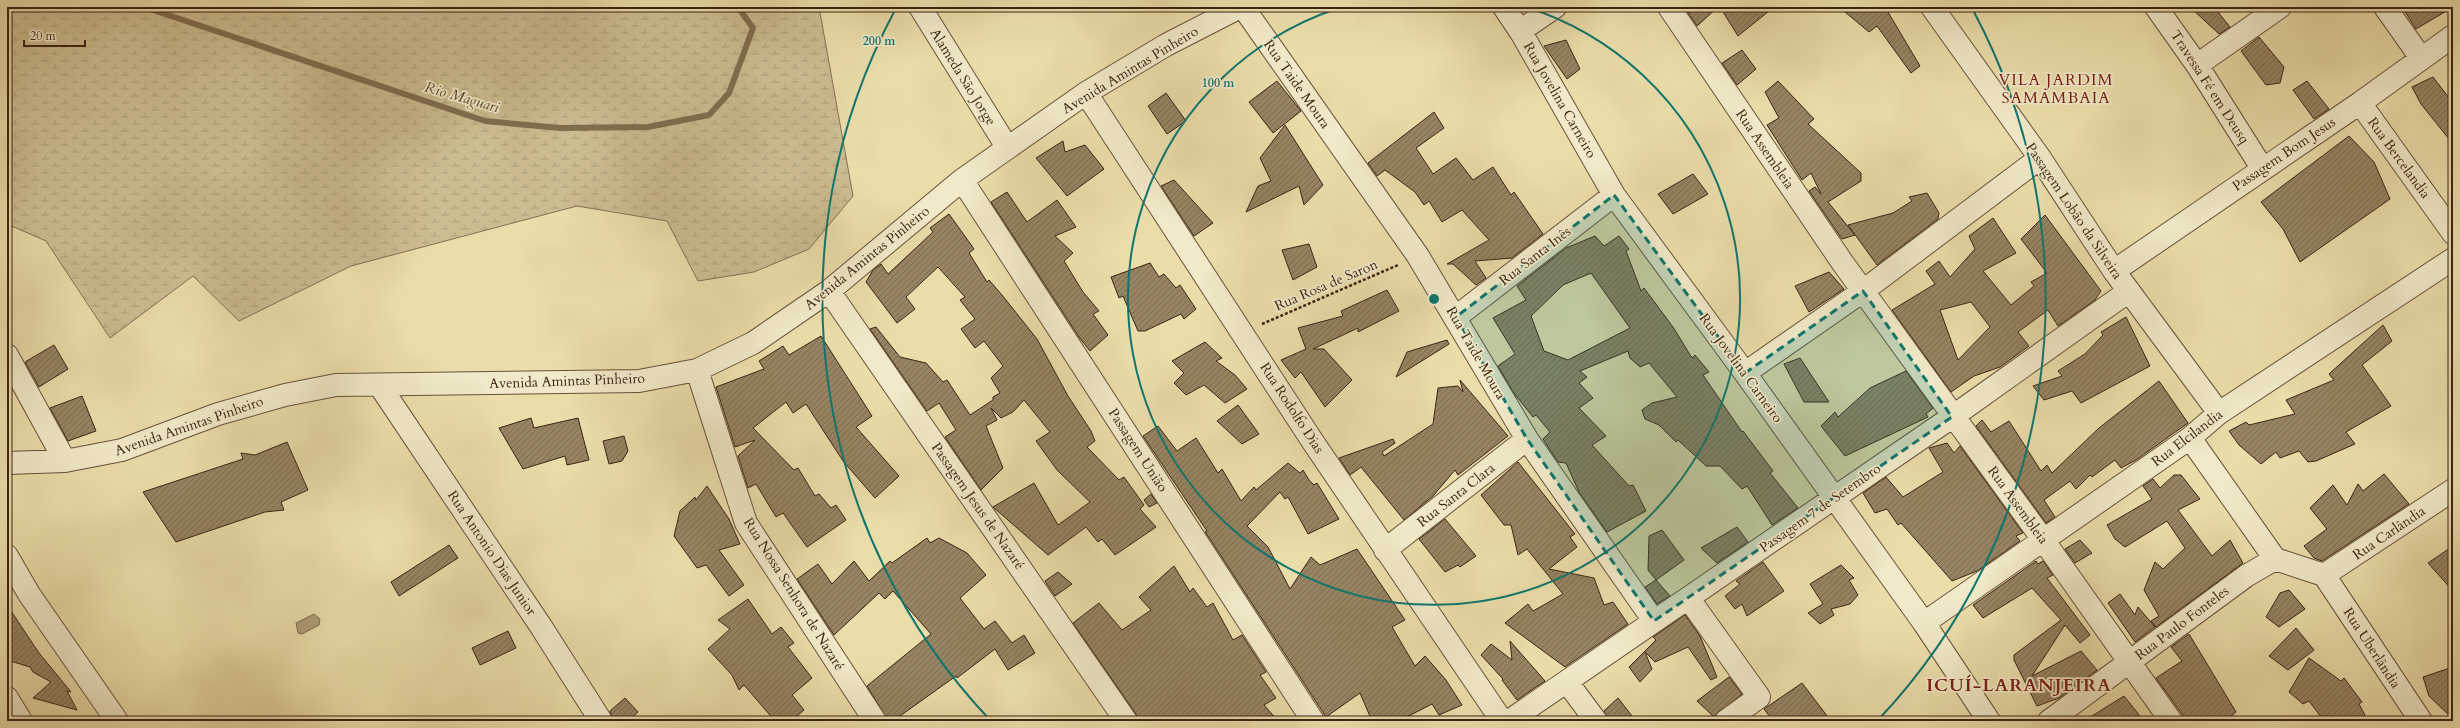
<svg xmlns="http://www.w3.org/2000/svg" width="2460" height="728" font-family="Cardo,serif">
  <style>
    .wetland { fill: url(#wetland-marsh); stroke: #847053 }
    .water { fill: #ae9e77; stroke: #806d50 }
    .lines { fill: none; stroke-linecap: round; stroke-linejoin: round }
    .stream { stroke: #806d50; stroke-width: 6 }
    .building { fill: url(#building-hatch); stroke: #3b2315; fill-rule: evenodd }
    .minor-casing { stroke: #67523a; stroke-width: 24 }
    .path { stroke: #3b2315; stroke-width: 2.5; stroke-dasharray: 3 2; stroke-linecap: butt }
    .minor { stroke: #f1e9c8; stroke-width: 22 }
    .marked { fill: #0f766e; fill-opacity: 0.2; stroke: #0f766e; stroke-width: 3; stroke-dasharray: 8 5; stroke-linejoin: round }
    .ring { fill: none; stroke: #0f766e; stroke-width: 2 }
    .labels { text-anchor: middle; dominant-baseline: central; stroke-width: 3.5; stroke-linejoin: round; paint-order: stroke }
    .street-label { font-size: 14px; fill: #3b2315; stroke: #f1e9c8 }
    .water-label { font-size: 15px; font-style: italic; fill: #5e4832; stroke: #f1e9c8 }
    .quarter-label { font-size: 16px; letter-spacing: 1px; fill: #7a1f14; stroke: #f1e9c8 }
    .district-label { font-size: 18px; font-weight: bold; letter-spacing: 1px; fill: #7a1f14; stroke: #f1e9c8 }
    .centre { fill: #0f766e; stroke: #f1e9c8; stroke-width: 2 }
    .ring-label { font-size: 12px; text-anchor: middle; font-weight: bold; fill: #0f766e; stroke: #f1e9c8; stroke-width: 3.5; stroke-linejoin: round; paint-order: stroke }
  </style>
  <defs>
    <pattern id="wetland-marsh" width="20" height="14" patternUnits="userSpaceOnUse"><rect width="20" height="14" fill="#ccbd91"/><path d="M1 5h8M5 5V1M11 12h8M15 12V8" fill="none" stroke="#b0a27c"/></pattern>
    <pattern id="building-hatch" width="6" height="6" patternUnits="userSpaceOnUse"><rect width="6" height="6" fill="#968462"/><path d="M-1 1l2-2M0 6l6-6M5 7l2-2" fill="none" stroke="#7c6c50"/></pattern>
  </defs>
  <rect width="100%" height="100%" fill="#eaddaa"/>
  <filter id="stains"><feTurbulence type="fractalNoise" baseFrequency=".005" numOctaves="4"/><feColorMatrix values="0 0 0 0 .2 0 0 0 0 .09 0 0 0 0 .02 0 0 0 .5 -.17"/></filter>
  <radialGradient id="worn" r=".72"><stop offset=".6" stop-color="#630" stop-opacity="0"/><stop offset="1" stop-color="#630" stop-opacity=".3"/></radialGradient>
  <path class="wetland" d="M7,7H819L853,196L809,249L754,272L698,281L667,221L577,206L351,266L239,321L193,276L110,338L46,241L7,224Z"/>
  <path class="water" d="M314,614L320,619L319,625L302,634L298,633L296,623Z"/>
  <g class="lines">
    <path class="stream" d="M144,7L485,121L560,128L648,127L709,115L729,93L753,28L738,7"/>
  </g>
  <path class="building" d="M1684,7H1718L1697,26Z
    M1720,7H1774L1738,36Z
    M1839,7H1885L1920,66L1911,73L1877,26L1869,32Z
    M2190,7H2214L2230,27L2219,34Z
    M2402,7H2453L2416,29Z
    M2259,37L2284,67L2280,83L2266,85L2241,51Z
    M1566,40L1580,69L1567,79L1544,46Z
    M1742,50L1756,69L1737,85L1722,63Z
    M2433,77L2453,103V144L2421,104L2412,87Z
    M1277,81L1301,111L1273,133L1249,102Z
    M1778,81L1814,119L1808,124L1861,173V181L1828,202L1855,235L1842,239L1809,191L1815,187L1821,194L1811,173L1802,180L1767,125L1779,118L1765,92Z
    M2307,81L2329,109L2314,119L2293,90Z
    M1166,93L1186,121L1167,134L1148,106Z
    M1434,112L1444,128L1416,148L1433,174L1456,158L1473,180L1493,167L1511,195L1514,192L1543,234L1512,258L1475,261L1486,278L1476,285L1453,264H1447L1489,240L1462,210L1442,222L1429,201L1424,205L1415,192L1385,170L1377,176L1368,163Z
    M1285,125L1323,185L1304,205L1299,186L1246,212L1258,186L1271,181L1260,158Z
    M2349,136L2374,162L2390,199L2300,262L2283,229L2261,202Z
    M1063,141L1065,152L1085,145L1104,169L1067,196L1036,158Z
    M1693,174L1708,194L1673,214L1658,194Z
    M1174,180L1213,223L1194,236L1161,186Z
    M1007,192L1027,222L1057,200L1076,227L1055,236L1073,253L1064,261L1083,292L1099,311L1093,314L1108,335L1090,351L1079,337L991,202Z
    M1927,193L1939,213L1938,219L1877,265L1848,225L1893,213L1912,201L1909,197Z
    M949,214L974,249L969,253L987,282L989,280L1002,295L1037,339L1068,396L1091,431L1095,441L1087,447L1119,480L1124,477L1144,505L1140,509L1156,527L1115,555L1102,539L1098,542L1086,527L1048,555L993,507L1034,483L1058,525L1090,502L1057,470L1036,441L1050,432L1024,400L1013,412L1001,418L991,408L997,420L986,426L1003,468L981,490L945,437L956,430L939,403L927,411L870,329L876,327L900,357L926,363L943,382L947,380L970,415L993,400V397L1000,393L991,378L1003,366L984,341L975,348L961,329L975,319L960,300L965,297L938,267L906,297L915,309L897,323L866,282L873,270L881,264L888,274L933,232L930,228Z
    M2045,215L2101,291L2095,300L2058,326L2048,310L2018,332L2029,346L2000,367L1974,376L1951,392L1892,310L1935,284L1926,271L1939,261L1950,277L1975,249L1969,236L1993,218L2016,253L1983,271L2011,305L2034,286L2031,282L2047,273L2021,239ZM1971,302L1990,327L1958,360L1940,310Z
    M1595,236L1604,246L1619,236L1629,249L1626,251L1641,291L1644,288L1673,327L1692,358L1695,355L1709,372L1703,375L1742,432L1743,431L1773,471L1770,473L1798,508L1772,525L1747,486L1742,489L1720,466H1706L1678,440L1676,442L1659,425L1645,419L1642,410L1652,403L1677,397L1649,363L1640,367L1630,358L1628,351L1580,371L1587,377L1579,383L1593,398L1579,408L1606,436L1592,445L1629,486L1633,485L1646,511L1607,532L1579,492L1566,463L1558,462L1543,439L1550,432L1536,415L1533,417L1513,392L1498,366L1515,354L1493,318L1526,300L1517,286L1566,248ZM1591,273L1630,328L1568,360L1544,351L1531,316L1563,285Z
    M1309,244L1317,267L1293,280L1282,250Z
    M1150,263L1159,277L1164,274L1176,288L1180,285L1196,309L1184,319L1181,314L1145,331H1138L1123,296L1119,298L1111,277Z
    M1829,272L1844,289L1809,312L1795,286Z
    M1387,290L1399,311L1358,332V328L1313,349H1324L1352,380L1325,407L1301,372L1295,378L1281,360L1306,349L1298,328L1343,316L1341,311Z
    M2126,317L2150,366L2081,403L2072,391L2044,400L2033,386L2062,376L2058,371L2085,354L2103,335L2101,332Z
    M2383,325L2392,341L2362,365L2391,406L2346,432L2355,444L2316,461L2308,462L2299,451L2280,458L2276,452L2261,464L2239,445L2229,431L2246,422L2249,425L2295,414L2286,400L2334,380L2329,374Z
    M821,336L872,416L856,427L899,476L875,498L843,461L806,404L793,413L786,402L753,428L794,470L798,468L815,496L819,494L831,508L836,505L846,520L807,547L783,513L776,517L756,484L748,488L738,456L755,440L735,447L716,387L764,369L759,361L783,346L789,355Z
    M1447,340L1449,344L1396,377L1407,352Z
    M1205,342L1222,358L1216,361L1235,375L1247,389L1225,403L1204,385L1186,395L1174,383L1184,373L1172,361Z
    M54,345L68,369L39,387L25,362Z
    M1800,358L1829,402H1804L1784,364Z
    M1906,371L1933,408L1926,414L1928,417L1845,456L1821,426L1835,412L1838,417L1870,388Z
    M1460,380L1508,436L1458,475L1455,470L1433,496L1404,520L1361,467L1350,475L1339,458L1393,439L1395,443L1382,452L1384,456L1433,424L1438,388L1458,386L1463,392Z
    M2159,381L2188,423L2136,460L2121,468L2115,460L2092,477L2090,475L2076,489L2070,481L2044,500L2055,517L2046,523L1976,426L1982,420L1991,432L2009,421L2041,471L2047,465L2052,473L2099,428Z
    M82,396L96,431L68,441L50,408Z
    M1238,405L1259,434L1242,444L1217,421Z
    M531,418L534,428L578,418L589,460L567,465L565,456L523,469L499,428Z
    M1158,426L1177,451L1196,438L1218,473L1222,469L1241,501L1254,487L1256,490L1288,463L1300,473L1303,470L1309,480L1314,485L1317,483L1339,519L1308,534L1288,497L1285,499L1280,492L1247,526L1268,547L1290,589L1311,557L1320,565L1357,549L1405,620L1392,627L1415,666L1425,656L1446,680L1462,705L1439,715L1432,704L1399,721H1372L1360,693L1326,717L1210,539L1205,532L1207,531L1143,436Z
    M624,436L628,451L622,461L609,464L603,441Z
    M287,442L308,490L281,502L284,510L265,512L176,542L143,492L243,459L241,453L255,455Z
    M1947,443L1954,453L1960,446L2023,533L2016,536L2020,541L1977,571L1952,581L1901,523L1898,525L1887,509L1875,513L1863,493L1886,477L1903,497L1943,472L1929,448Z
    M1518,462L1575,534L1570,537L1577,547L1549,569L1594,578L1604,605L1613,602L1628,624L1565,667L1505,623L1528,604L1533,611L1563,594L1527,549L1518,555L1511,525H1504L1481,495Z
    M2384,474L2409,504L2322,561L2314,558L2304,546L2327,529L2310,508L2333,485L2347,505L2358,484L2363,491Z
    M2174,475H2181L2200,499L2178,510L2212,556L2230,540L2243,563L2156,627L2151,621L2159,616L2144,590L2155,562L2163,569L2185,548L2167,521L2125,547L2115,539L2107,525L2152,499L2143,486L2153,479L2160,488Z
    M707,486L729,519L740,544L719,550L744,585L729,596L706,565L697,568L674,536L680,511L695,497L696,500Z
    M1151,494L1157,503L1149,507L1144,500Z
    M1445,519L1476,556L1460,567L1458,565L1445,572L1419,539Z
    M1737,527L1748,542L1717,563L1701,548Z
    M1662,530L1684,560L1656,580L1648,570L1649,536Z
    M927,538L930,543L939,538L967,553L986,575L960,598L984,629L995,621L1012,643L1024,635L1035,653L1008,670L995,649L957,678L956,676L893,721H888L867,686L931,634L893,591L885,599L879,593L834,635L797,579L818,564L832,584L854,561L869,581L890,561L892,563Z
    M2080,540L2092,553L2075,563L2065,549Z
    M449,545L458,558L399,596L391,582Z
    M2453,546V591L2428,563Z
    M2036,561L2038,564L2043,561L2053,575L2047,578L2090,635L2080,643L2065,625L2032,676L2081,651L2097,670L2059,698L2037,706L2014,660V655L2061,620L2032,588L1983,618L1973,605Z
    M1763,562L1784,591L1747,616L1742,604L1735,609L1725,596L1740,584L1736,581Z
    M1841,565L1854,578L1849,580L1858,595L1850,604L1831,609L1834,615L1820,624L1808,613L1823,604L1810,584Z
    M1174,566L1190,592L1193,588L1207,607L1213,603L1233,640L1242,635L1266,672L1260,675L1276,698L1264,705L1278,721H1138L1136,714L1073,623L1099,603L1122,630L1151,610L1139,597Z
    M1058,572L1072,584L1055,596L1045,581Z
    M1656,580L1670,596L1657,604L1645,587Z
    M2289,590L2305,609L2279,627L2266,617L2280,593Z
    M2120,594L2135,615L2138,607L2155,627L2135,642L2108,603Z
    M748,599L772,634L781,627L794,643L788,647L812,678L792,695L804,710L791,721H775L744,685L739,690L732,675L708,649L730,629L718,620Z
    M7,605L39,653L71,692L67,691L77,710L33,698L51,682L33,672L30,667L7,660Z
    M1685,615L1700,636L1717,677L1711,680L1688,647L1655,662L1645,652L1652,669L1640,682L1629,667L1656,640L1653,637Z
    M2296,628L2314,650L2288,670L2269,656Z
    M508,631L516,648L480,665L472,648Z
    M2189,634L2236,712L2225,721H2187L2156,678L2182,661L2171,647Z
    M1510,641L1545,681L1517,700L1502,680L1503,679L1481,655L1491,644L1512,660Z
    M2309,658L2341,681L2344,678L2362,702L2359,704L2368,721H2324L2309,701L2303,704L2289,692Z
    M2453,667V719L2429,696L2423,677Z
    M1729,677L1742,694L1714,717L1697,701Z
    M1802,683L1831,721H1773L1764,709Z
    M2124,696L2144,721H2084Z
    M625,698L638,712L628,721H613L610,711Z
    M1618,698L1636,721H1608L1604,711Z"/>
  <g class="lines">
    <g class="minor-casing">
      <path id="minor" d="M920,7L1007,147
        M1243,7L1418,256L1527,439L1654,621
        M1504,7L1522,34L1614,195L1745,373L1924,623L1989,721
        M1669,7L1842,262L2044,541L2171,721
        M1932,7L2040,158L2114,271L2219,413
        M2156,7L2197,65L2262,168
        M2385,7L2421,58
        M1520,31L1555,7
        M2197,65L2280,7
        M1086,93L1311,439L1502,721
        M2360,103L2453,233
        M962,180L1313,721
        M2114,271L2360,103L2453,36
        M829,291L1126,721
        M1456,317L1614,195
        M7,355L65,461
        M697,370L746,523L875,721
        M1745,373L1863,291L2040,158
        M380,386L542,628L601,721
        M2190,438L2275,559
        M7,463L65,461L122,450L218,414L285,395L336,385L639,381L697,370L753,343L829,291L962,180L1086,93L1166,45L1240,7
        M1385,550L1527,439
        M7,556L29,594L117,721
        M2324,575L2421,721
        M2324,575L2453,490
        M1689,599L1759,697L1726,721
        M1924,623L2190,438L2219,413L2453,259
        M1567,682L1596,721
        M7,698L21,721
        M1509,721L1952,417L2129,291
        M2049,721L2246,576L2275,559L2324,575"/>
    </g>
    <path class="path" d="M1262,324L1398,265"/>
    <use href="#minor" class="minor"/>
  </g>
  <path class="marked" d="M1614,195L1745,373L1863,291L1952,417L1654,621L1527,439L1456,317Z"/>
  <g class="ring">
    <path d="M1526 7A306 306 0 1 1 1342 7"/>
    <path d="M990 720A612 612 0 0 1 894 12M1974 12A612 612 0 0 1 1878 720"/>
  </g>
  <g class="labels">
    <g class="street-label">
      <text transform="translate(1130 70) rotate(-31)">Avenida Amintas Pinheiro</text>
      <text transform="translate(963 77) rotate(58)">Alameda São Jorge</text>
      <text transform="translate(1297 84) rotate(55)">Rua Taide Moura</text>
      <text transform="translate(2210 87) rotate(57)">Travessa Fé em Deusq</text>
      <text transform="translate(1560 100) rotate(60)">Rua Jovelina Carneiro</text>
      <text transform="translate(1765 149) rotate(56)">Rua Assembleia</text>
      <text transform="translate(2284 154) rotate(-34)">Passagem Bom Jesus</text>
      <text transform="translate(2399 158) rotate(54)">Rua Bercelandia</text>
      <text transform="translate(2074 211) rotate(56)">Passagem Lobão da Silveira</text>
      <text transform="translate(1535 256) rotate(-38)">Rua Santa Inês</text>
      <text transform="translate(867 258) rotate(-39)">Avenida Amintas Pinheiro</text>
      <text transform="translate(1326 285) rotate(-23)">Rua Rosa de Saron</text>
      <text transform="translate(1476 353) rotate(60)">Rua Taide Moura</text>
      <text transform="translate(1741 368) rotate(54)">Rua Jovelina Carneiro</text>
      <text transform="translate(567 381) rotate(-2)">Avenida Amintas Pinheiro</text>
      <text transform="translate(1292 408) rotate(57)">Rua Rodolfo Dias</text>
      <text transform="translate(189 426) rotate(-19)">Avenida Amintas Pinheiro</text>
      <text transform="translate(2187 438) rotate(-37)">Rua Elcilandia</text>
      <text transform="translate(1138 450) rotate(57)">Passagem União</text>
      <text transform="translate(1456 495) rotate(-38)">Rua Santa Clara</text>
      <text transform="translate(2018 505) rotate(54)">Rua Assembleia</text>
      <text transform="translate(978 506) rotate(55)">Passagem Jesus de Nazaré</text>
      <text transform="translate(1820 508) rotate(-35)">Passagem 7 de Setembro</text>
      <text transform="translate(2389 533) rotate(-34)">Rua Carlândia</text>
      <text transform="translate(492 553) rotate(56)">Rua Antonio Dias Junior</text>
      <text transform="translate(794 594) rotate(58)">Rua Nossa Senhora de Nazaré</text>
      <text transform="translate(2182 623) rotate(-37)">Rua Paulo Fonteles</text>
      <text transform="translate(2372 648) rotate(57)">Rua Uberlândia</text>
    </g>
    <g class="water-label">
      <text transform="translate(462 97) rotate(16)">Rio Maguari</text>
    </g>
    <g class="quarter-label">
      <text x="2056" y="80">VILA JARDIM<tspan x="2056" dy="18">SAMAMBAIA</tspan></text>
    </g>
    <g class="district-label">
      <text x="2019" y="685">ICUÍ-LARANJEIRA</text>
    </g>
  </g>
  <circle cx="1434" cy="299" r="6" class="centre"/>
  <g class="ring-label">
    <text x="879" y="45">200 m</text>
    <text x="1218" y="87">100 m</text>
  </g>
  <rect width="2460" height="728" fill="none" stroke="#eaddaa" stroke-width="24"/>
  <rect x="8" y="8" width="2444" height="712" fill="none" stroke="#3b2315" stroke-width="2"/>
  <rect x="12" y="12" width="2436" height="704" fill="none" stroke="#3b2315"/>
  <path d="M24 40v6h61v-6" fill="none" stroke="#3b2315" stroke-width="2"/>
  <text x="30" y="40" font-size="12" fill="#3b2315" stroke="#f1e9c8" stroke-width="3" paint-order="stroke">20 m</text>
  <rect width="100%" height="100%" filter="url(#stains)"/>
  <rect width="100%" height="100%" fill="url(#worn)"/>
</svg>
